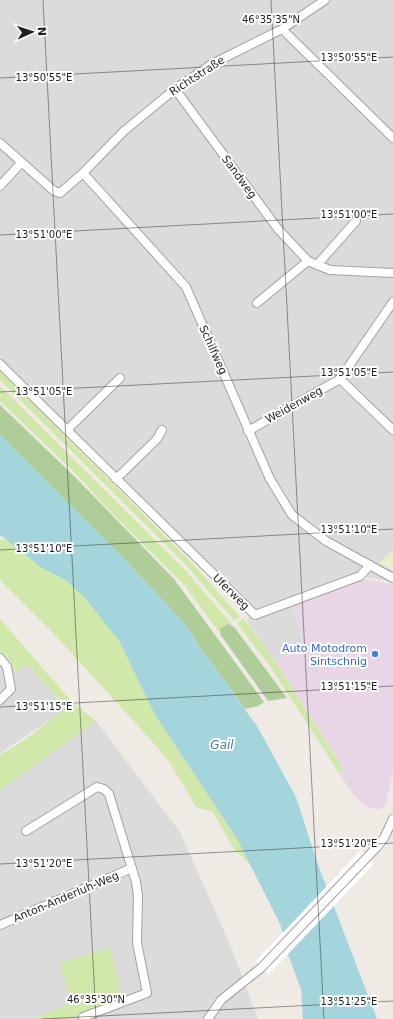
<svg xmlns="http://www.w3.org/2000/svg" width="393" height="1019" font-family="'DejaVu Sans',sans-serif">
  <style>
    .residential { fill: #dcdbdb }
    .industrial { fill: #e8d6e6 }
    .farmland { fill: #edeccf }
    .grass { fill: #d0e8aa }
    .forest { fill: #aecd99 }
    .water { fill: #a5d5dc }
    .pier { fill: #fff }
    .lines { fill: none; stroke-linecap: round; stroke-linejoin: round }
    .street-casing { stroke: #a2a2a2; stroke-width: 10 }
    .street { stroke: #fff; stroke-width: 8 }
    .ticks { fill: none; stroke: #1e1e1e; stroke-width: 1; stroke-opacity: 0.45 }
    .shop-dot { fill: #3f7fe0; stroke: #fff; stroke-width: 1.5 }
    .labels { text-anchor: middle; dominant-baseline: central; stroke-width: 4; stroke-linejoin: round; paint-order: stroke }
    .street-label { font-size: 11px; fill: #1e1e1e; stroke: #fff }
    .shop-label { font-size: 11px; fill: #366cbe; stroke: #fff; text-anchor: end }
    .water-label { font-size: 12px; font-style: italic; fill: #467b9c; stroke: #fff }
    .ticks-label { font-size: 10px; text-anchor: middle; fill: #1e1e1e; stroke: #fff; stroke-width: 4; stroke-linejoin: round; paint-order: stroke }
  </style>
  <rect width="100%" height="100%" fill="#efeae4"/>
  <path class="residential" d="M0,0H393V582L350,574L290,597L305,648L274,660L246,620L255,612L0,358Z
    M0,652L9,659L15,672L28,665L66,709L0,753Z
    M96,721L180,832L231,947L258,1019H0V790Z"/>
  <path class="industrial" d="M361,579L393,584V771L386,803L380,810L366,807L353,794L339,773L343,768L274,660L305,648L293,605Z"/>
  <path class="farmland" d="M393,550V571L379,563Z"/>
  <path class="grass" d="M0,371L193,564L240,617L234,620L186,565L0,380Z
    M0,386L185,570L235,628L230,624L219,630V632L185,586L107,508L73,471L0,401Z
    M0,539L8,541L42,568L64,579L84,597L119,641L155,715L237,839L250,864L234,849L213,812L196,807L170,763L150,739L55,635L0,580Z
    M243,618L274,660L343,769L339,773L270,666L237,624Z
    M0,619L73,703L96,721L0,790V755L26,739L66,708L28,665L15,672L9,659L0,652Z
    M110,947L122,999L67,1019H37V1017L72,1003L59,963Z"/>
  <path class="forest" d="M0,405L77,479L174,579L264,702L258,706L245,709L201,649L185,624L116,551L0,435Z
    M228,624L235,628L287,698L268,701L220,634V629Z"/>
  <path class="water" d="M0,435L116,551L185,624L201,649L257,726L296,797L317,862L377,1019H303L301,989L287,952L281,926L237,839L155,715L119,641L84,597L64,579L42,568L0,535Z"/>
  <path class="pier" d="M361,850L374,864L268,975L256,961Z"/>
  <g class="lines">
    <g class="street-casing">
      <path id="street" d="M282,29L393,138
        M175,89L278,229L308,261L330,270L393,273
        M0,143L54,191L60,193L83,173L186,287L270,479L292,515L326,541L393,578
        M83,173L124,131L175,89L212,64L282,29L325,0
        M0,186L21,163
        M317,265L356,221
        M257,303L308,261
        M0,364L255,615L360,576L370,565
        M340,379L393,430
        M67,430L120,378
        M248,431L340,379L393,302
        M116,479L157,439L162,430
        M0,658L7,667L11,689L0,700
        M26,831L97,787L104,789L109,794L136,882L138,896L137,943L147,993L83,1017
        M0,925L132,868
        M208,1019L221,1000L261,968L377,847L384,838L393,819"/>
    </g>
    <use href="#street" class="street"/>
  </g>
  <path class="ticks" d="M43,0L96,1019M271,0L324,1019M0,78L393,57M0,235L393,214M0,392L393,372M0,550L393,529M0,707L393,686M0,864L393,843M42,1019L393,1001"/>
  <circle class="shop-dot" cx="375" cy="654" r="4"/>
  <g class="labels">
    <g class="street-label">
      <text transform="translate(197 76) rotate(-33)">Richtstraße</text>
      <text transform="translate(239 177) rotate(54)">Sandweg</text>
      <text transform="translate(213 350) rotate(66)">Schilfweg</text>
      <text transform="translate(294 405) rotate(-29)">Weidenweg</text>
      <text transform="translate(231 592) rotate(44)">Uferweg</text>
      <text transform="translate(66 897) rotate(-23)">Anton-Anderluh-Weg</text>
    </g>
    <g class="shop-label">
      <text x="367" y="648">Auto Motodrom<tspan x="367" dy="13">Sintschnig</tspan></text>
    </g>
    <g class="water-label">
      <text x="222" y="745">Gail</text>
    </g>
  </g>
  <g class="ticks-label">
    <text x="271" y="23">46°35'35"N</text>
    <text x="349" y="61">13°50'55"E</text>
    <text x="44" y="81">13°50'55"E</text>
    <text x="349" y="218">13°51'00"E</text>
    <text x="44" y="238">13°51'00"E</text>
    <text x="349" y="376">13°51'05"E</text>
    <text x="44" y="395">13°51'05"E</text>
    <text x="349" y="533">13°51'10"E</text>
    <text x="44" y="552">13°51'10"E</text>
    <text x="349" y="690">13°51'15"E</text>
    <text x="44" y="710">13°51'15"E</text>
    <text x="349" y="847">13°51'20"E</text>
    <text x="44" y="867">13°51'20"E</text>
    <text x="96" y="1003">46°35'30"N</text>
    <text x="349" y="1005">13°51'25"E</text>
  </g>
  <g transform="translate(32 32) rotate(87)" stroke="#ffffff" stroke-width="3" paint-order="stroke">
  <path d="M0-3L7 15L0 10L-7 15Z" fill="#1e1e1e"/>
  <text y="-6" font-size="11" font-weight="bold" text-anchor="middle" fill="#1e1e1e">N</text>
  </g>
</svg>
